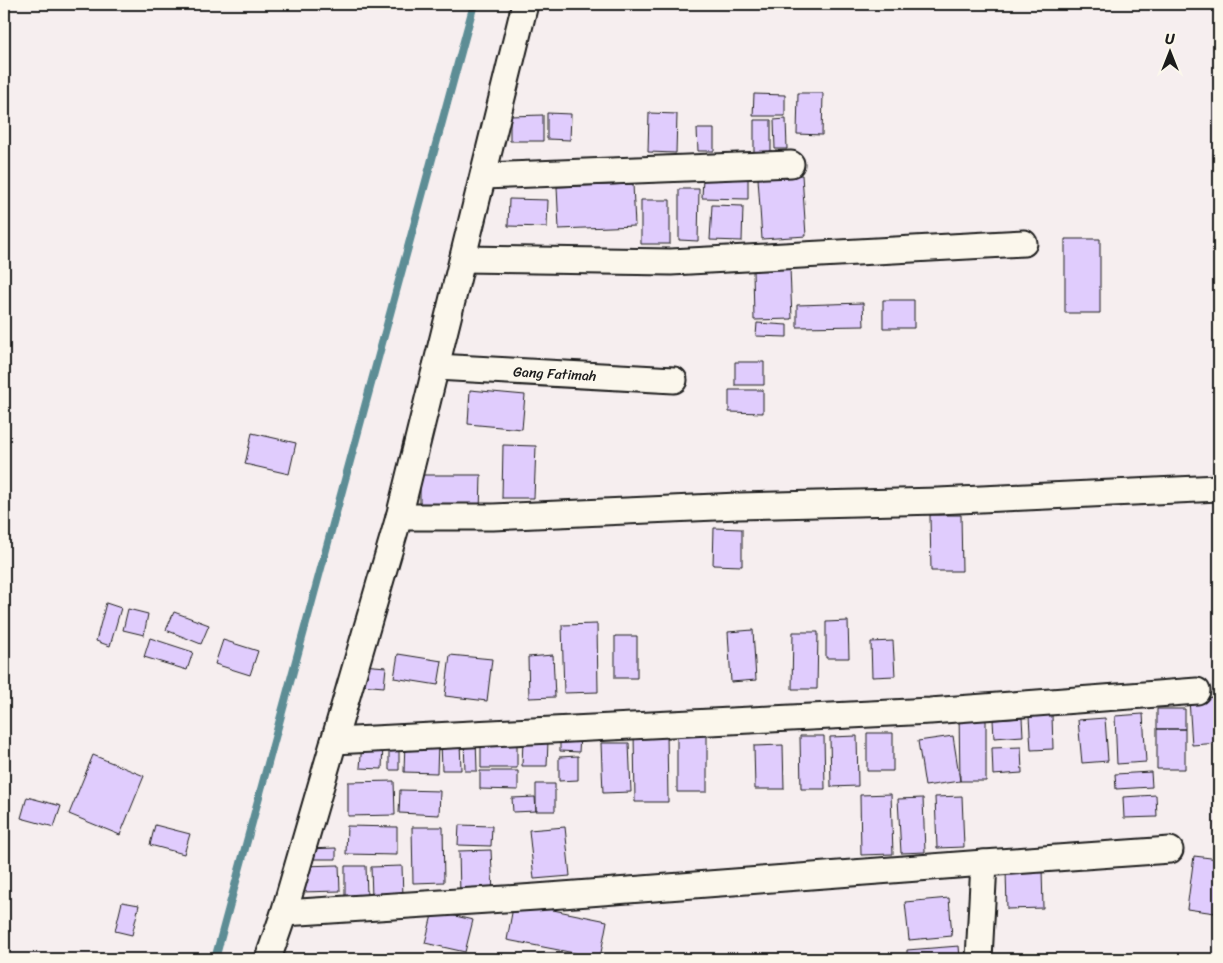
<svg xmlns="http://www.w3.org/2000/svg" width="1223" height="963" font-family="Sriracha,sans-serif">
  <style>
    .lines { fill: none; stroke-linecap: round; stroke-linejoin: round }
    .stream { stroke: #5d8d95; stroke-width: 8 }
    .building { fill: #e0ccfd; stroke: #1c1c1c }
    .minor-casing { stroke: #1c1c1c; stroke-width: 29 }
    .minor { stroke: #fbf7ec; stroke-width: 25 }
    .labels { text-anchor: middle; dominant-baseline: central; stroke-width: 5; stroke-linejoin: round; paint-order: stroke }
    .street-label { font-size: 14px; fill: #1c1c1c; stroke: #fbf7ec }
  </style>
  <rect width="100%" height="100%" fill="#f6eeef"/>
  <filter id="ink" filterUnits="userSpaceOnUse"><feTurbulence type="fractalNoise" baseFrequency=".02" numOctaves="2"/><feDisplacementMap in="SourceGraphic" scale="10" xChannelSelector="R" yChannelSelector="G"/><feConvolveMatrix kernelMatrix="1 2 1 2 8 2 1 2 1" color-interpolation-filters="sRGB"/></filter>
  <g filter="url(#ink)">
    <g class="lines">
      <path class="stream" d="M215,959L474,4"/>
    </g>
    <path class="building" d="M798,93H823L822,135L797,134Z
      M754,94L785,95V116H753Z
      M547,113L571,114L570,140L547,139Z
      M649,113L677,114L676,153L648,152Z
      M543,115V141H510V116Z
      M786,119L787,149H775L774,120Z
      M754,120H771V154H754Z
      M697,129H714V151H698Z
      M802,175L806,236L762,239L758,178Z
      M703,178L748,179V199L702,198Z
      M633,184L635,226L559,229L557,187Z
      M679,189H699L698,241L679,240Z
      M509,199L548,200L547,227L508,226Z
      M641,200H670V244H641Z
      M712,205L743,206L742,241L710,240Z
      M1065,239H1100V313H1065Z
      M790,268L792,319L754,320L753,269Z
      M883,300H914V328H883Z
      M863,303L864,326L797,327V305Z
      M757,323L787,325V337L756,336Z
      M735,362H764V385H735Z
      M470,390L525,395L522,429L468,424Z
      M729,390H763V413L729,412Z
      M252,433L296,443L289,474L245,464Z
      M503,445L536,446L534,498H502Z
      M420,475H481L480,513L420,512Z
      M930,515H961L962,571H931Z
      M714,528L742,529V566L713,565Z
      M106,603L121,608L110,646L96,641Z
      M128,609L148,614L144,635L123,630Z
      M174,612L209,625L201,644L166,630Z
      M848,621L849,658H826V622Z
      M597,624L598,692L564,693L562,625Z
      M753,630L756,680L731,682L728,632Z
      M793,632H818L817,689H792Z
      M615,636H637V678H615Z
      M150,638L193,652L187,670L144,657Z
      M223,640L258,651L250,675L215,664Z
      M893,641L895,676L872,677L871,642Z
      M398,654L442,661L438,685L394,678Z
      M450,655L492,659L487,701L445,696Z
      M553,655L555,697L529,698L528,657Z
      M362,665L386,667L384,687L360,685Z
      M1216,697L1219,743L1192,745L1189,699Z
      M1157,709H1185V729H1157Z
      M959,712H986V781H960Z
      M1143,714L1146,762L1117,764L1115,716Z
      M1052,715L1053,749L1031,750L1029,716Z
      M1022,718L1023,736L994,738L993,720Z
      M1105,718L1108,761L1082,763L1078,720Z
      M1157,729H1185V769H1157Z
      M677,731H707V792H677Z
      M634,732H667L668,802H635Z
      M867,733H893V771H867Z
      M560,734L580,735L579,752L560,751Z
      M800,736H824L825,789H801Z
      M857,736L858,786L831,787L830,737Z
      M953,736L960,781L925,786L918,741Z
      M481,737H517V768H481Z
      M464,738H476L477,771H465Z
      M523,740L548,741L547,766H522Z
      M405,741L438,742L437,773L404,772Z
      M441,741H460L461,770H442Z
      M362,743H383L382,769L360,768Z
      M389,743H399V770H389Z
      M601,743H629L631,792L603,793Z
      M783,745L784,789H755L754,746Z
      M1021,747L1022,773L993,775L992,748Z
      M93,755L144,776L120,835L69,814Z
      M578,756V780L559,781V757Z
      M480,771H518V790L480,789Z
      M1151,772L1152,787L1116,789L1115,774Z
      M394,781L395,815L348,816V782Z
      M536,784H555V811H536Z
      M400,790L440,791L439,815L399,813Z
      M891,794L893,854L861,855L860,795Z
      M1156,795L1157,817L1124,818L1123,797Z
      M962,796L964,847L937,848L935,797Z
      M27,797L61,806L54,827L21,818Z
      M535,797L536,811L513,812L512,798Z
      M923,798L925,852L901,853L898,799Z
      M155,825L190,834L184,854L150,845Z
      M459,825L492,826L491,846L458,845Z
      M347,826L397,827V855L346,854Z
      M412,827H443L444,882L413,883Z
      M565,827L570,876L534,879L529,830Z
      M336,848V859H306L305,849Z
      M491,850L493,894L460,895L459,851Z
      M1194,856L1219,859V880L1215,913L1187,909Z
      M339,865L340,891L301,892L300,866Z
      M345,866H366L367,896L345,897Z
      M402,866L403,897L372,898L371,867Z
      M1042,869L1043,908L1007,909L1006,870Z
      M949,898L952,936L909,940L905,902Z
      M122,902L139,905L132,935L115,931Z
      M514,902L607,921L600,958L507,940Z
      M433,911L473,920L465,952L425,943Z
      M959,946L960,959H907V950Z
      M537,954L566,959H536Z
      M116,955L133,959H115Z"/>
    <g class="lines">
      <g class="minor-casing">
        <g id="minor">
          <path d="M484,176L791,164"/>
          <path d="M463,259L671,262L1024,243"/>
          <path id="s1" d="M436,367L674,380"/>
          <path d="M399,517H493L738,506L938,501L1219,488"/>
          <path d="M334,741L930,711L1197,691"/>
          <path d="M284,913L536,897L984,863L1170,850"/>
          <path d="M268,959L284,913L399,517L525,4"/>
          <path d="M979,959L984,863"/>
        </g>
      </g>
      <use href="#minor" class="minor"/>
    </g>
  </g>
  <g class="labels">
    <g class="street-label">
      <text stroke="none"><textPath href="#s1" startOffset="119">Gang Fatimah</textPath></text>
    </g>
  </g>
  <rect width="1223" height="963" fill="none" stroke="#fbf7ec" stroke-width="20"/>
  <rect x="10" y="10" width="1203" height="943" fill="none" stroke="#1c1c1c" stroke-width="2" filter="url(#ink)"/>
  <g transform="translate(1170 52)" stroke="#fbf7ec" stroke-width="4" paint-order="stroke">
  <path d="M0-4L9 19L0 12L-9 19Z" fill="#1c1c1c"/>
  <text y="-8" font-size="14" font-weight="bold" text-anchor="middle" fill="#1c1c1c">U</text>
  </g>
</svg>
